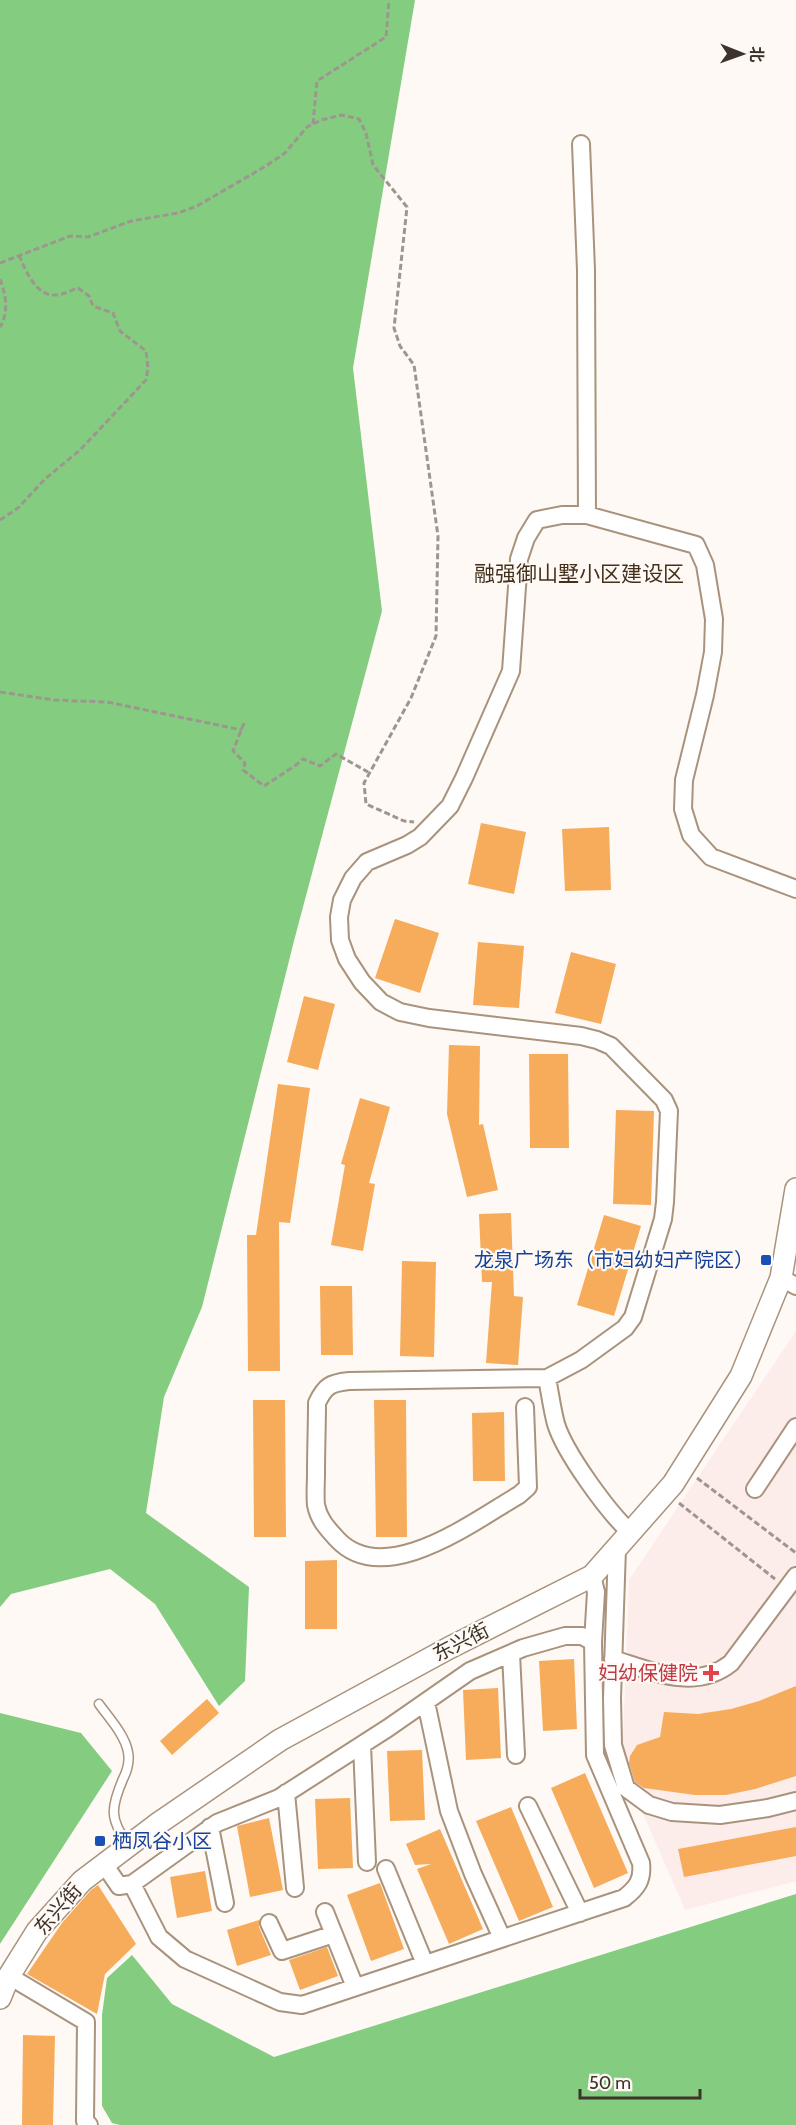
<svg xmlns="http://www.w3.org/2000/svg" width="796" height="2125" font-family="Cabin,'Noto Sans SC',sans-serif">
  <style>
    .medical { fill: #fcecea }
    .forest { fill: #84cd80 }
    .building { fill: #f6ac5b }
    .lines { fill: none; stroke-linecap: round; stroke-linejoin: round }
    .service-casing { stroke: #a9937d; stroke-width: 11 }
    .minor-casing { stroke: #a9937d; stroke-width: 20 }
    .tertiary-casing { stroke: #a9937d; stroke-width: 24 }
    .path { stroke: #9d968f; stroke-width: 3; stroke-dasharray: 6 3; stroke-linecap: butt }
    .service { stroke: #fff; stroke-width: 8 }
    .minor { stroke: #fff; stroke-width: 16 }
    .tertiary { stroke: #fff; stroke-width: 21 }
    .transit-dot { fill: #1a4fb4; stroke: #fef9f4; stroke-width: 2 }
    .health-dot { fill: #e0444e; stroke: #fef9f4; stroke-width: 2 }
    .labels { text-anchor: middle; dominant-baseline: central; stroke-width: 4.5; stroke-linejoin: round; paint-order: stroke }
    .transit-label { font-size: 20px; fill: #164399; stroke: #fef9f4; text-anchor: end }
    .street-label { font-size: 20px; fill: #3d332a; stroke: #fef9f4 }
    .health-label { font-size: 20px; fill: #be3a42; stroke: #fef9f4; text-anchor: end }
    .neighbourhood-label { font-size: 21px; fill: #43311e; stroke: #fef9f4 }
  </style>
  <rect width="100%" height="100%" fill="#fef9f4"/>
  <path class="medical" d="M796,1331V1881L685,1910L622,1765L629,1580Z"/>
  <path class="forest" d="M0,0H415L353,368L382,611L295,937L202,1307L164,1397L146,1513L249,1587L245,1681L219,1706L155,1604L110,1569L11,1594L0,1607Z
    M0,1713L81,1733L112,1771L0,1944Z
    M796,1894V2125H120L112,2123L102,2106V2015L107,1978L132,1955L172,2004L274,2057Z"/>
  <path class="building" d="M481,823L526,832L514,894L468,884Z
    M609,827L611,890L565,891L562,829Z
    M395,919L439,933L420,993L375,978Z
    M478,942L524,946L519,1008L473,1005Z
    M571,952L616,964L601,1024L555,1013Z
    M304,996L335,1004L318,1070L287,1062Z
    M449,1045L480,1046L479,1125L483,1124L498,1190L467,1197L447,1114Z
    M529,1054H568L569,1148H530Z
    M278,1084L310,1088L290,1223L279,1222L280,1371H248L247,1235H256Z
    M360,1098L390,1107L369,1183L375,1184L363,1251L331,1245L345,1165L341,1164Z
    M616,1110L654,1111L651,1205L613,1204Z
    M511,1213L514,1296L523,1297L518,1365L486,1363L492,1282H482L479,1214Z
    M604,1215L641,1226L614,1316L577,1305Z
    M402,1261L436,1262L434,1357L400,1356Z
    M320,1286H352L353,1355H321Z
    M253,1400H285L286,1537H254Z
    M374,1400H406L407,1537H376Z
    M504,1412L505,1481H473L472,1413Z
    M337,1560V1629H305V1561Z
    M574,1659L577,1729L543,1731L539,1661Z
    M796,1686V1776L755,1789L726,1795H695L644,1788L635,1782L629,1763L630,1756L637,1745L660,1737L664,1712L698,1714L731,1709L759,1701Z
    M498,1688L501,1758L466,1760L463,1690Z
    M207,1699L219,1713L172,1755L160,1741Z
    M422,1750L425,1820L390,1821L387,1751Z
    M585,1773L628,1873L594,1888L551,1788Z
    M350,1798L353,1868L318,1869L315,1799Z
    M511,1807L553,1907L519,1921L476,1821Z
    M269,1818L283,1890L250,1897L237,1826Z
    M796,1827V1856L684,1877L678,1849Z
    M440,1829L483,1929L449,1944L417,1869L431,1864L415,1865L406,1844Z
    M205,1871L212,1911L177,1918L170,1877Z
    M380,1883L404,1949L371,1961L347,1895Z
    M98,1885L136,1944L105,1974L97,2014L27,1974L62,1923L91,1890Z
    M259,1920V1927L271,1955L237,1966L227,1930Z
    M327,1947L338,1976L300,1990L289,1960Z
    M23,2035L55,2036L53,2125H22Z"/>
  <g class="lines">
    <g class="service-casing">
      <path id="service" d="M99,1704C109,1718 125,1735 128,1752C130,1762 127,1771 123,1779C111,1807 109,1819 128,1844"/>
    </g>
    <g class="minor-casing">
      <path id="minor" d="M581,144L586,270L587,515
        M781,1278L796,1286
        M547,1378C550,1393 552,1409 556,1424C565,1453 608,1512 630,1532
        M525,1407L528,1487L519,1495C474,1521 384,1590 337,1539C327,1528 319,1520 316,1505C315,1495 316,1483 316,1473C316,1449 317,1426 317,1403C325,1386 330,1383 349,1381L547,1378L581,1360L625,1328L633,1317L663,1219L665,1202L669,1111L664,1100L611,1046L597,1040L581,1036L429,1018L400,1012L381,1002L362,982L347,959L340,940L339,917L342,900L353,878L367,862L407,845L420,837L450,806L464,778L511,671L519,559L526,538L537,520L562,515H587L696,545L705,565L714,619L713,652L705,695L684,780L683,809L691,835L711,857L796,889
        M755,1489L796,1427
        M617,1548L612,1698L613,1745L626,1788L649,1805L672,1812L720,1815L768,1808L796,1801
        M592,1576L596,1592L593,1642L595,1755L641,1863C643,1880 637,1888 624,1898L302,2005L280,2002L185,1959L159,1937L132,1884L217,1823L279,1798L388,1728L470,1671L523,1648L565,1636H582L593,1642
        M511,1654L516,1755
        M613,1659C652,1671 695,1692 731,1663L796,1576
        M426,1702L449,1811L473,1874L502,1938
        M362,1745L367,1862
        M286,1793L295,1888
        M528,1806L580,1913
        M210,1827L225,1903
        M104,1864L119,1886L132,1884
        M386,1869L425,1964
        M325,1912L355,1987
        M269,1923L282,1951L334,1934
        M9,1976L86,2022L85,2121L89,2125"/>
    </g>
    <g class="tertiary-casing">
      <path id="tertiary" d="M0,1998L9,1976L37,1931L82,1881L156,1825L280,1740L449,1648L592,1576L673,1484L741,1376L781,1278L796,1189"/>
    </g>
    <path class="path" d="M313,124L317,81L386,37L389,0
      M0,263L70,236L88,237L131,221L178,213L197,206L266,166L285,153L307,127L321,120L342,115L359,119L366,133L373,165L407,207L394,328L400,346L414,365L438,536L436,636L411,698L364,783L366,804L404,821L414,822
      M0,279C6,295 9,312 0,327
      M0,520L18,508L45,479L80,450L146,380L148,368L146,351L120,331L113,313L93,306L89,296L78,288C71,290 61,296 54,295C35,295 25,269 19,255
      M0,692L54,700L107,702L242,730
      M244,723L233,751L245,763L243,770L264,786L296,765L303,759L320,766L336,754L368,772
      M697,1478L796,1553
      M679,1503L775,1579"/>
    <use href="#service" class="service"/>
    <use href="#minor" class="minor"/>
    <use href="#tertiary" class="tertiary"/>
  </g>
  <g class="transit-dot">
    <rect x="760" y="1254" width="12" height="12" rx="3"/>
    <rect x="94" y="1835" width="12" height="12" rx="3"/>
  </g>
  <path class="health-dot" d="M708 1664h6v6h6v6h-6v6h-6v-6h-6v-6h6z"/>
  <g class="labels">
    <g class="transit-label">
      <text x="754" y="1260">龙泉广场东（市妇幼妇产院区）</text>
      <text x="112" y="1841" text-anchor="start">栖凤谷小区</text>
    </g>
    <g class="street-label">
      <text transform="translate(461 1642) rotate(-27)">东兴街</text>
      <text transform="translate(58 1909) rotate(-49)">东兴街</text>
    </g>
    <g class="health-label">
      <text x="698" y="1673">妇幼保健院</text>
    </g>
    <g class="neighbourhood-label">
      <text x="579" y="573">融强御山墅小区建设区</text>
    </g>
  </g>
  <g transform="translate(742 54) rotate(91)" stroke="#fef9f4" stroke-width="4.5" paint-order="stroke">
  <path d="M0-4.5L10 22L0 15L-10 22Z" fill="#3d332a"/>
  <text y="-9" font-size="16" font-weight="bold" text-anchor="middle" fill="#3d332a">北</text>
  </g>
  <path d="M580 2089v9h120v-9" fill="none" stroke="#3d332a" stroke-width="3"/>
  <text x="589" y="2089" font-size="18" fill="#3d332a" stroke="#fef9f4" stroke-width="4.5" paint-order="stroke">50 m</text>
</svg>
